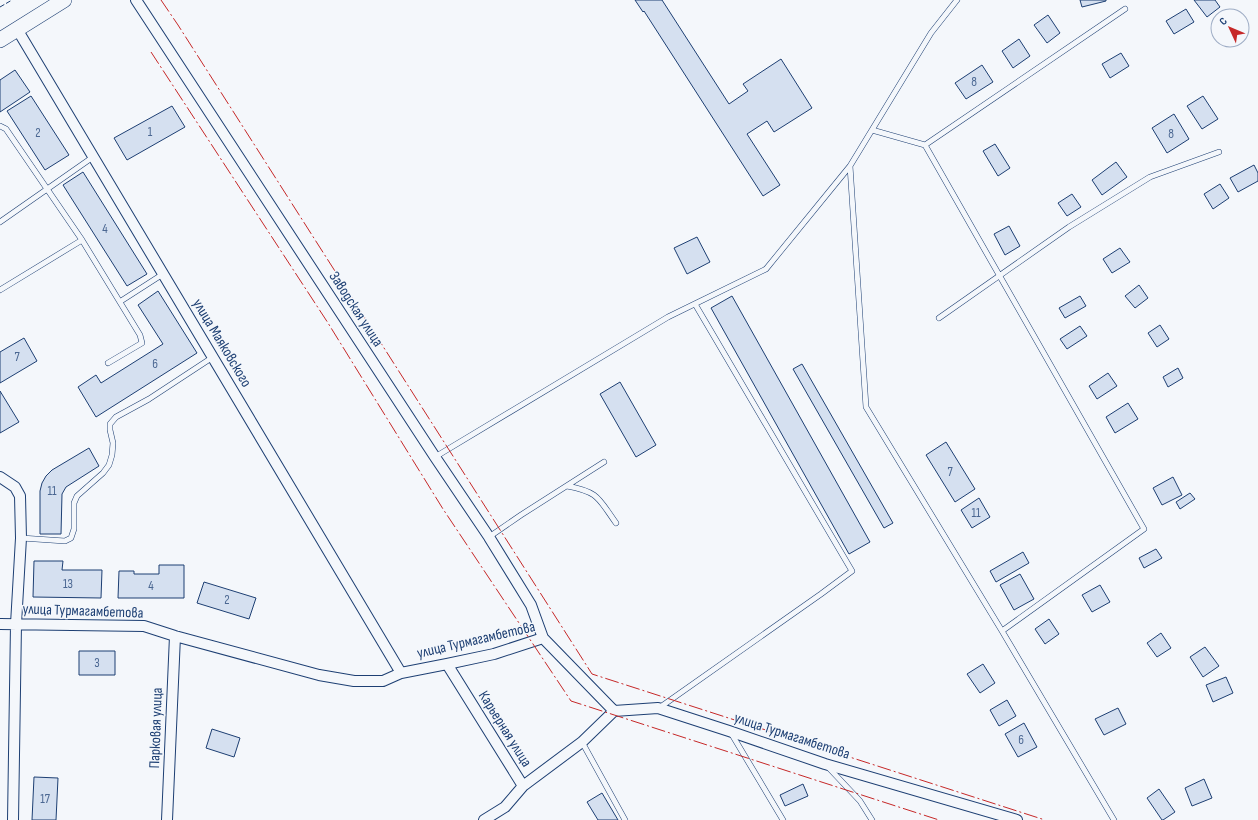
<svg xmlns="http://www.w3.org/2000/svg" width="1258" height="820" font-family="'Sofia Sans Condensed',sans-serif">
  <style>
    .building { fill: #d5e0f0; stroke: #1d3f73 }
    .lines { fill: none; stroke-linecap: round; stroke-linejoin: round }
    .service-casing { stroke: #1d3f73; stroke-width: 6 }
    .minor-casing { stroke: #1d3f73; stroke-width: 12 }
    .secondary-casing { stroke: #1d3f73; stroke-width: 16 }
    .service { stroke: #f4f7fb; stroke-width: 5 }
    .minor { stroke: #f4f7fb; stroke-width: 10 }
    .secondary { stroke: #f4f7fb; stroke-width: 15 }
    .fence { stroke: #1d3f73; stroke-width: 1; stroke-dasharray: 5 2; stroke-linecap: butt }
    .power { stroke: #c62828; stroke-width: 1; stroke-dasharray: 14 3 2 3; stroke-linecap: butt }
    .labels { text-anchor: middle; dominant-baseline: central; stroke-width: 3; stroke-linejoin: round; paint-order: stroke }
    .number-label { font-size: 13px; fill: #4b6792 }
    .street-label { font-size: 15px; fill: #1d3f73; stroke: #f4f7fb }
  </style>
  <rect width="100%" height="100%" fill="#f4f7fb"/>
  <path class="building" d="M635,0H662L729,104L748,91L743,84L781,59L812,108L774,132L767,121L747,134L780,185L763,196L644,11L643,12Z
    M1080,0H1106V1L1082,7Z
    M1194,0H1215L1220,7L1207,17Z
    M1186,9L1194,22L1174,34L1166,21Z
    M1048,15L1060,33L1047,43L1034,25Z
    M1019,39L1030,56L1013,68L1002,51Z
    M1121,53L1129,66L1110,78L1102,64Z
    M982,65L993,82L966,99L955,83Z
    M15,70L30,92L0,112V80Z
    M31,96L69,155L45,170L7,111Z
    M1203,96L1218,119L1202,129L1187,106Z
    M172,106L185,127L127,160L114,138Z
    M1174,114L1189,139L1167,153L1152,128Z
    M995,144L1010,168L998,176L983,151Z
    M1116,162L1127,177L1102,195L1092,180Z
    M1254,165L1258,173V181L1238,192L1230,178Z
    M83,172L147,274L127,286L63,185Z
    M1220,184L1229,198L1213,209L1204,194Z
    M1072,194L1081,207L1067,216L1058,203Z
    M1009,226L1020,246L1005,255L994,234Z
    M697,237L710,262L687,274L674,248Z
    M1120,248L1130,262L1112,273L1103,259Z
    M1139,285L1148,298L1135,308L1125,296Z
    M158,291L197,353L96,417L78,387L96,375L101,383L163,344L138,305Z
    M732,296L870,542L849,554L711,308Z
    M1080,296L1086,306L1065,318L1059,308Z
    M1160,325L1169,339L1157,347L1148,333Z
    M1080,326L1087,336L1067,349L1060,339Z
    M24,338L37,361L0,383V352Z
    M802,364L893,523L884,528L793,369Z
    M1178,368L1183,378L1168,387L1163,377Z
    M1108,373L1117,386L1097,399L1089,386Z
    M620,382L656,445L636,457L600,394Z
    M0,391L19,422L0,433Z
    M1128,403L1138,419L1115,433L1106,417Z
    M946,442L975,489L955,502L926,455Z
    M89,448L99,466L66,487L62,494L61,534H40V491L42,483L46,476L52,470Z
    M1173,477L1182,495L1162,505L1153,488Z
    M1190,493L1195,499L1180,509L1176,502Z
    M979,498L990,517L972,528L961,510Z
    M1156,549L1162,558L1144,568L1139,558Z
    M1023,552L1029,563L996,582L990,571Z
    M34,561H63L62,570H102L101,598L33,597Z
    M159,565H184V598H118L119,571H134V574H159Z
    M1020,574L1034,599L1014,610L1000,585Z
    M204,582L256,598L249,619L197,603Z
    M1100,585L1110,602L1092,612L1082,595Z
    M1049,619L1059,634L1045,644L1035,629Z
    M1161,633L1171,648L1157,657L1147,643Z
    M1205,647L1219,666L1203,677L1190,657Z
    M79,651H115V675H79Z
    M983,664L995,683L980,693L967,674Z
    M1226,677L1233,693L1213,702L1206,685Z
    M1007,700L1016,716L999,726L990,710Z
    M1118,708L1126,724L1104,735L1095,719Z
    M1024,723L1037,747L1018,757L1005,734Z
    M212,729L240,738L234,757L206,748Z
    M34,777L58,778L56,820H32Z
    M1204,779L1212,798L1192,806L1185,788Z
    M803,784L808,796L785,806L780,795Z
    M1159,789L1175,812L1163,820H1162L1147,798Z
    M602,793L618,820H598L587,802Z"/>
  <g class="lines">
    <g class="service-casing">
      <path id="service" d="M957,0L931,33L850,166L866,407L1002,631L1114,820
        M0,126L6,129L82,240
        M872,130L925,145L1144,529L1002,631
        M925,145L1125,9
        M0,222L93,157
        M0,290L82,240L140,335L142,343L108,363
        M121,301L163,274
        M939,318L1069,227L1150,177L1219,152
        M435,457L668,317L766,269L850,166
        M567,486C599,492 598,498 616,523
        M489,537L521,515L604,462
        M21,538L65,541L71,538L74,529V503L77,496L103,473L109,465L112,455L113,443L110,430V424L116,417L149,399L213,357
        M659,708L821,594L852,571L695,304
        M731,733L783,820
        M582,742L625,820
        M828,767L860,801L872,820"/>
    </g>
    <g class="minor-casing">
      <path id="minor" d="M136,0L435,457L489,537L531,605L543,638
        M17,29L401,673
        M0,477L15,487L20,496L21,538L16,624L13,820
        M0,624L144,626L175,636L319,675L354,681H383L401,673L447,664L494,654L543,638L614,711L658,708L729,731L825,764L1017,820
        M447,664L523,786L505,807L484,820
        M523,786L582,742L614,711
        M167,820L175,636"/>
    </g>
    <g class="secondary-casing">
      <path id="secondary" d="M0,40L64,0"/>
    </g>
    <use href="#service" class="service"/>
    <use href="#minor" class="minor"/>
    <use href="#secondary" class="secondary"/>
    <path class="fence" d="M0,7L12,0"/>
    <path class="power" d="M161,0L178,25L592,674L1045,820
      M151,52L328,323L443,509L571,701L939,820"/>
  </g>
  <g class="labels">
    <g class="number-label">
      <text x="974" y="82">8</text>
      <text x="150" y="132">1</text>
      <text x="38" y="133">2</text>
      <text x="1171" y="134">8</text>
      <text x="105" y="229">4</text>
      <text x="17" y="357">7</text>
      <text x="155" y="364">6</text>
      <text x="950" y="472">7</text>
      <text x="52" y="491">11</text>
      <text x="976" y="513">11</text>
      <text x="68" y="584">13</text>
      <text x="151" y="586">4</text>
      <text x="227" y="600">2</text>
      <text x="97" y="663">3</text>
      <text x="1021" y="740">6</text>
      <text x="45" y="799">17</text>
    </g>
    <g class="street-label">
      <text transform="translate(356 309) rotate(57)">Заводская улица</text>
      <text transform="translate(222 343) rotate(59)">улица Маяковского</text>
      <text transform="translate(83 611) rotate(2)">улица Турмагамбетова</text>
      <text transform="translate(476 640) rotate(-13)">улица Турмагамбетова</text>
      <text transform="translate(156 728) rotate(-88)">Парковая улица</text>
      <text transform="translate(505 729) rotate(58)">Карьерная улица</text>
      <text transform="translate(792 736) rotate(18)">улица Турмагамбетова</text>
    </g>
  </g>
  <g transform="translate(1230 28) rotate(314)"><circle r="19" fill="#f4f7fb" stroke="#9eadc5"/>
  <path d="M0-3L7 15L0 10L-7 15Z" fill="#c62828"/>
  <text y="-6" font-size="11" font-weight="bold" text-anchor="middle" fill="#1d3f73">С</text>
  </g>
</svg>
